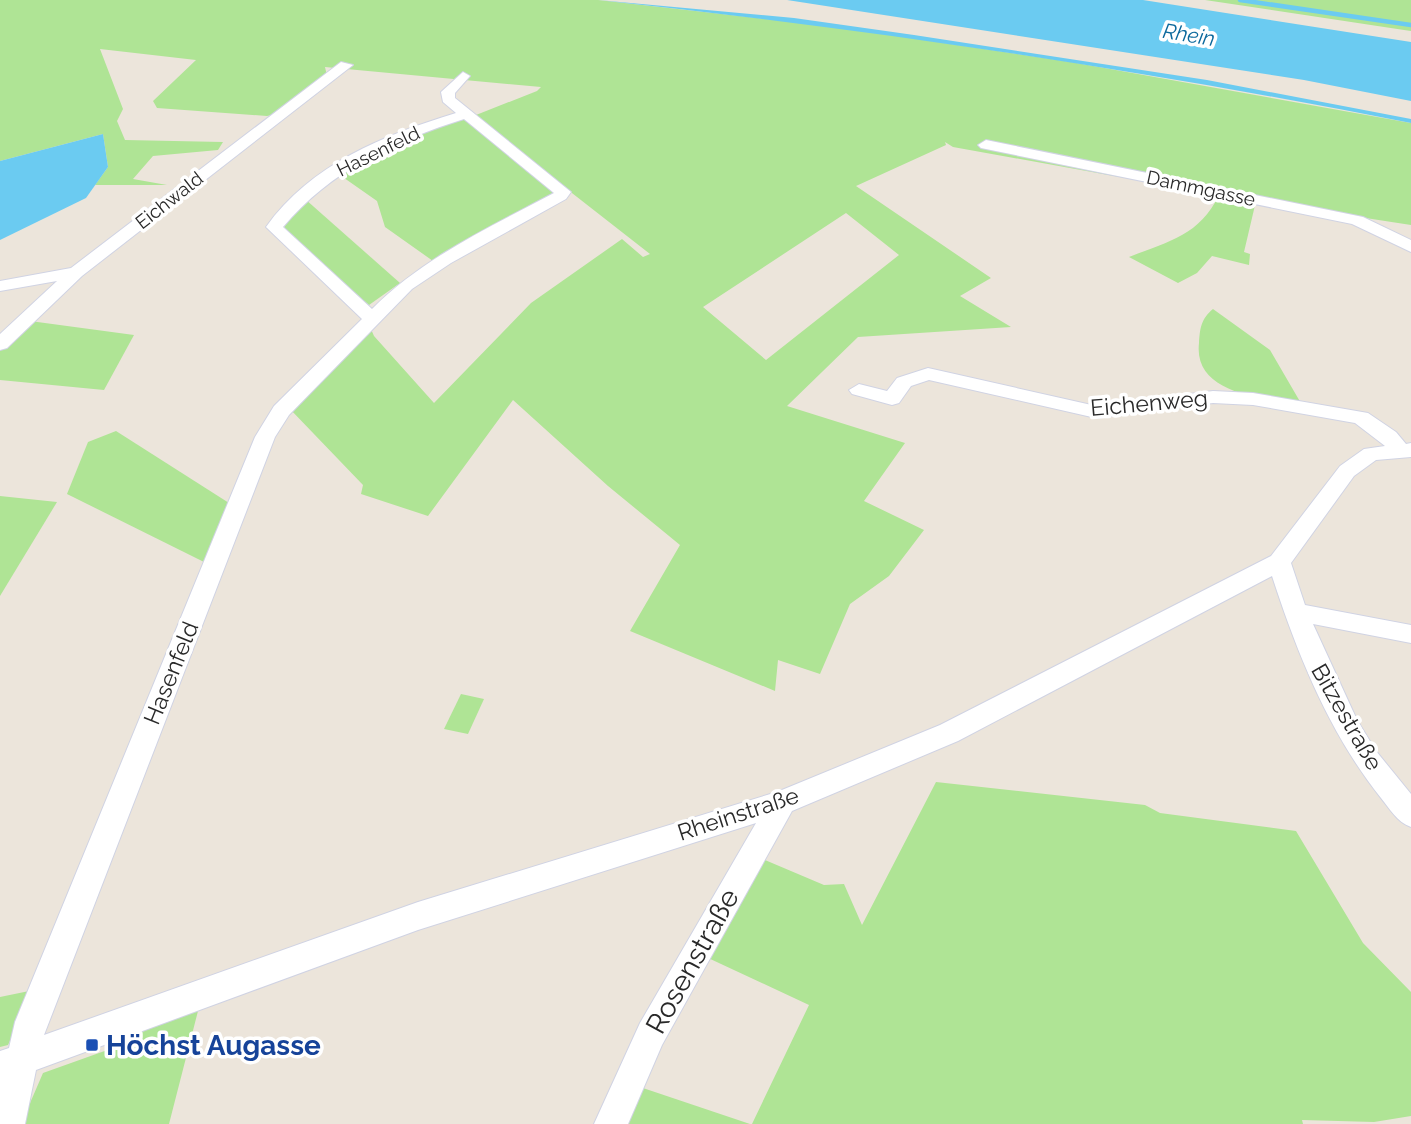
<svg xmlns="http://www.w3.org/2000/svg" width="1411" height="1124" font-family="Raleway,sans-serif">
<rect width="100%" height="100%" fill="#ece5db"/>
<g fill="#afe495" fill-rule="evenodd">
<path d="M 0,0 L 598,0 L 838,27 L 1071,62 L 1411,123 L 1411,225 L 1256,201 L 1244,252 L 1250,254 L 1249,265 L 1212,256 L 1197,273 L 1178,283 L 1129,257 C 1169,241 1199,236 1219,195 L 953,147 L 945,142 L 946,145 L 856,186 L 991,278 L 960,296 L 1011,327 L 858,337 L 787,406 L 905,443 L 864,501 L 924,530 L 889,576 L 850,604 L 820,674 L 778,660 L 775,691 L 630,631 L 680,545 L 608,486 L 513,400 L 428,516 L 361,494 L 363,485 L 289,408 L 370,327 L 374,336 L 434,403 L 531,303 L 622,239 L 643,257 L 650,254 L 522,154 L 476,115 L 537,91 L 541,87 L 325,67 L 327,76 L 276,114 L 267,116 L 157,108 L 153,101 L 196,60 L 100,49 L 123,109 L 117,121 L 125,140 L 223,142 L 218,150 L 153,156 L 133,179 L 167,185 L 95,185 L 108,167 L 103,134 L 0,161 ZM 846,213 L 899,255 L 766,360 L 703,307 Z"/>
<path d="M 1205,0 L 1411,0 L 1411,31 L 1404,30 Z"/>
<path d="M 462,117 L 555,193 L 433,261 L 385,227 L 377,201 L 337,173 L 412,135 Z"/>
<path d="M 305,199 L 400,283 L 369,305 L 284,231 L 285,220 Z"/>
<path d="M 1213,309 L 1270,350 L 1302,405 C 1266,398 1193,395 1199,343 C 1200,328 1201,319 1213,309 Z"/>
<path d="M 30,321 L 134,335 L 104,390 L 0,380 L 0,351 Z"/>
<path d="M 116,431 L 229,503 L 204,562 L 67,494 L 88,442 Z"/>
<path d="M 0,496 L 57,502 L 0,596 Z"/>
<path d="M 461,694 L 484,699 L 468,734 L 444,729 Z"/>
<path d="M 936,782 L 1145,805 L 1160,813 L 1296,831 L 1363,943 L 1411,992 L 1411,1116 L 1374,1122 L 1302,1120 L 1303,1124 L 752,1124 L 809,1005 L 706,957 L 760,858 L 824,885 L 844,884 L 862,925 Z"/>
<path d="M 34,990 L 8,1045 L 0,1047 L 0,997 Z"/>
<path d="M 198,1011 L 169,1124 L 21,1124 L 43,1073 L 127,1043 L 126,1035 Z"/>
<path d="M 637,1086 L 750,1124 L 620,1124 Z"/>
</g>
<g fill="#6bcbf1">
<path d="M 598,0 L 794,18 L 914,35 L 1207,80 L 1411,119 L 1411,123 C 1142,70 871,29 598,0 Z"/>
<path d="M 787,0 L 1143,0 L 1411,42 L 1411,101 L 1304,80 Z"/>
<path d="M 103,134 L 108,167 L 86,198 L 0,240 L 0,161 Z"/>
</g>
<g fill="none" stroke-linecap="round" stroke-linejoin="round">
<path stroke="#6bcbf1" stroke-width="4.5" d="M 1240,0 L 1411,25"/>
<defs>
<g id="minor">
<path d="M 341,62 L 353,65 L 82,276 L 7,348 L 0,350 L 0,334 L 57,281 L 0,291 L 0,281 L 71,268 Z"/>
<path d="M 463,72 L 470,76 L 455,93 L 455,98 L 571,192 L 566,199 L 451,263 L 412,289 L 289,415 L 275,437 L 44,1035 L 418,902 L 777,792 L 940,725 L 1271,556 L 1340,466 L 1364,449 L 1385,446 L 1355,423 L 1253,405 L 1213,403 L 1096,418 L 929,380 L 911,386 L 899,403 L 892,405 L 852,394 L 849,390 L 859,384 L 887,391 L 897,378 L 928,368 L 1096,406 L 1213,391 L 1253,393 L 1368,413 L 1396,432 L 1406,444 L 1411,443 L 1411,457 L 1376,460 L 1354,476 L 1291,563 L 1305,605 L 1411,625 L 1411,643 L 1313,624 L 1357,720 L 1376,751 L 1411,794 L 1411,827 C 1397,822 1390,809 1381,798 C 1329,733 1297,653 1272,576 L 958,741 L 792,811 L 662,1045 L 628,1124 L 594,1124 L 640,1023 L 756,823 L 418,930 L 36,1070 L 25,1124 L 0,1124 L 0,1051 L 9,1048 L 15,1022 L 255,437 L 274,406 L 362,319 L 266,227 C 311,164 384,135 456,113 L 443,102 L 441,92 ZM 464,119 L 554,193 C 490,227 424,257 372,309 L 283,227 C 331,170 395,141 464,119 Z"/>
<path d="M 986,140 L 1363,217 L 1411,240 L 1411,252 L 1352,224 L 981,148 L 978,145 Z"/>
</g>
</defs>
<use href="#minor" stroke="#d0d3e3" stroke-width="2"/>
<use href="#minor" fill="#fff" fill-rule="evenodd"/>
</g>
<rect fill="#1a4fb4" stroke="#fff" stroke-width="2.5" x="85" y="1038" width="14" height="14" rx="3.5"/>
<g text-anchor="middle" stroke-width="7" stroke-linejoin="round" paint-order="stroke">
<g font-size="19" fill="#292929" stroke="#fff">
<text transform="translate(378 151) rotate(-26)" y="7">Hasenfeld</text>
<text transform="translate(1201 188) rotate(12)" y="7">Dammgasse</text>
<text transform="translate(169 200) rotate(-38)" y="7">Eichwald</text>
</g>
<g font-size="21" font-style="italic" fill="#0a689c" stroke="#fff">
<text transform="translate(1189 35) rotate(9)" y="7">Rhein</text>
</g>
<g font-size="23" fill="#292929" stroke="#fff">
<text transform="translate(1149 403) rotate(-5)" y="8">Eichenweg</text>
<text transform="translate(171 673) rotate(-68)" y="8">Hasenfeld</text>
<text transform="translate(1347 717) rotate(60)" y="8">Bitzestraße</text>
<text transform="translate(738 814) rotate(-18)" y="8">Rheinstraße</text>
</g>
<g font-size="28" fill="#292929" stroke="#fff">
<text transform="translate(692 961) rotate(-61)" y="10">Rosenstraße</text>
</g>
<g font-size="28" font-weight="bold" fill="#164399" stroke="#fff" text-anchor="start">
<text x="106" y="1055">Höchst Augasse</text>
</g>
</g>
</svg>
